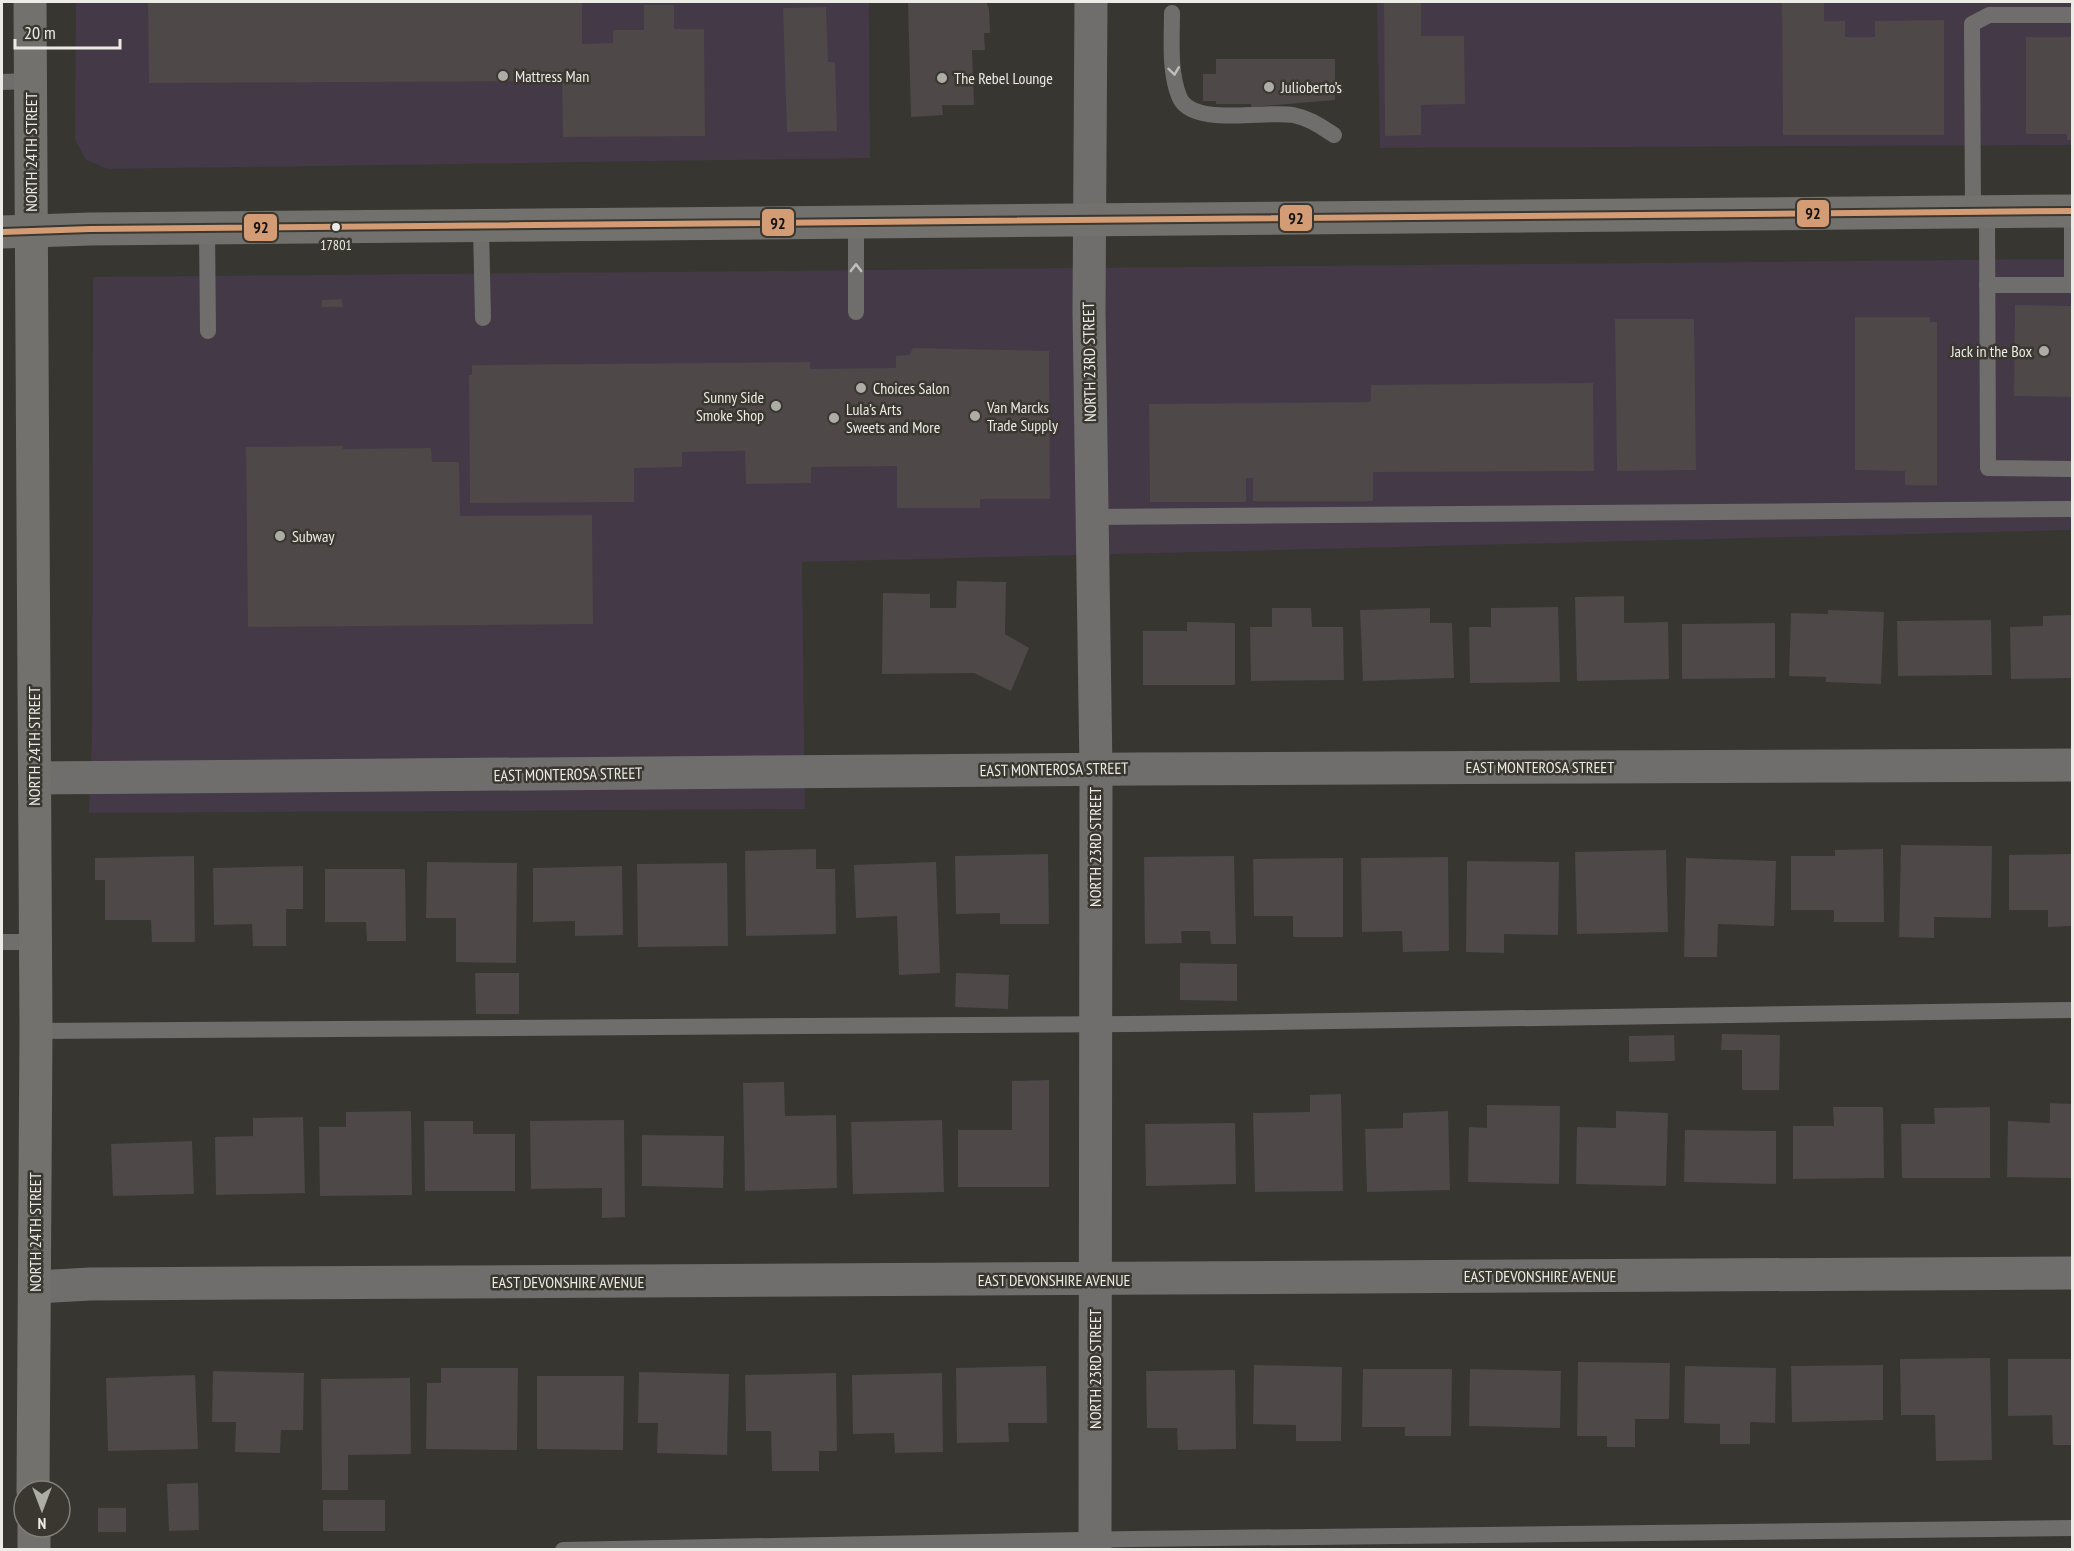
<svg xmlns="http://www.w3.org/2000/svg" width="2074" height="1551" font-family="'PT Sans Narrow',sans-serif">
<rect width="100%" height="100%" fill="#373631"/>
<g fill="#433947">
<path d="M 76,2 L 869,2 L 870,158 L 108,169 L 86,160 L 75,139 Z"/>
<path d="M 1377,2 L 2072,2 L 2072,145 L 1380,148 Z"/>
<path d="M 2072,259 L 2072,530 L 802,562 L 805,809 L 89,813 L 92,738 L 93,277 Z"/>
</g>
<g fill="#4e4848">
<path d="M 148,2 L 582,2 L 582,44 L 613,43 L 613,30 L 644,30 L 644,5 L 674,5 L 674,29 L 704,29 L 705,136 L 563,137 L 562,81 L 149,83 Z"/>
<path d="M 908,2 L 986,2 L 989,9 L 990,33 L 984,33 L 985,50 L 972,50 L 974,105 L 942,105 L 943,115 L 911,117 Z"/>
<path d="M 1384,2 L 1421,2 L 1421,36 L 1464,36 L 1465,104 L 1421,105 L 1421,135 L 1385,136 Z"/>
<path d="M 1782,2 L 1824,2 L 1824,21 L 1845,21 L 1845,37 L 1875,37 L 1875,21 L 1944,20 L 1944,135 L 1783,135 Z"/>
<path d="M 826,7 L 828,62 L 835,62 L 837,131 L 787,132 L 783,8 Z"/>
<path d="M 2026,37 L 2072,37 L 2072,140 L 2067,140 L 2067,134 L 2026,134 Z"/>
<path d="M 1216,59 L 1335,59 L 1335,100 L 1251,107 L 1251,104 L 1216,104 L 1216,101 L 1203,101 L 1203,74 L 1216,74 Z"/>
<path d="M 342,299 L 343,307 L 322,307 L 322,300 Z"/>
<path d="M 2015,305 L 2072,306 L 2072,397 L 2014,396 Z"/>
<path d="M 1855,317 L 1930,317 L 1930,322 L 1937,322 L 1937,485 L 1905,485 L 1905,471 L 1855,470 Z"/>
<path d="M 1615,319 L 1694,319 L 1696,470 L 1617,471 Z"/>
<path d="M 913,348 L 1049,351 L 1050,499 L 980,499 L 980,508 L 897,508 L 897,466 L 811,467 L 811,483 L 746,484 L 745,451 L 682,452 L 682,467 L 634,468 L 634,502 L 470,503 L 469,375 L 472,375 L 472,365 L 810,362 L 810,369 L 896,368 L 896,356 L 909,355 Z"/>
<path d="M 1593,383 L 1594,471 L 1373,472 L 1373,501 L 1253,501 L 1253,478 L 1246,478 L 1246,502 L 1150,502 L 1149,404 L 1371,402 L 1371,385 Z"/>
<path d="M 343,446 L 343,449 L 431,448 L 432,462 L 459,462 L 460,516 L 592,515 L 593,624 L 248,627 L 246,447 Z"/>
<path d="M 957,581 L 1006,582 L 1005,634 L 1029,648 L 1011,691 L 974,673 L 882,674 L 883,593 L 930,594 L 930,608 L 956,608 Z"/>
<path d="M 1624,596 L 1624,623 L 1668,622 L 1669,679 L 1577,681 L 1575,597 Z"/>
<path d="M 1558,607 L 1560,682 L 1470,683 L 1469,627 L 1491,627 L 1491,608 Z"/>
<path d="M 1272,608 L 1311,608 L 1312,627 L 1343,627 L 1344,680 L 1251,681 L 1250,627 L 1272,627 Z"/>
<path d="M 1430,608 L 1430,623 L 1452,623 L 1454,678 L 1363,681 L 1360,610 Z"/>
<path d="M 1828,610 L 1884,612 L 1881,684 L 1826,682 L 1826,677 L 1789,676 L 1791,613 L 1828,614 Z"/>
<path d="M 2072,615 L 2072,678 L 2011,679 L 2010,627 L 2043,626 L 2043,616 Z"/>
<path d="M 1991,620 L 1992,675 L 1898,676 L 1897,621 Z"/>
<path d="M 1187,622 L 1235,623 L 1235,685 L 1143,685 L 1143,631 L 1187,631 Z"/>
<path d="M 1775,623 L 1775,678 L 1682,679 L 1682,624 Z"/>
<path d="M 1901,845 L 1992,846 L 1991,918 L 1934,917 L 1934,938 L 1899,937 Z"/>
<path d="M 816,849 L 816,869 L 835,869 L 836,934 L 746,936 L 745,851 Z"/>
<path d="M 1883,849 L 1884,922 L 1834,922 L 1834,910 L 1791,910 L 1791,856 L 1835,856 L 1835,850 Z"/>
<path d="M 1666,850 L 1668,932 L 1577,934 L 1575,852 Z"/>
<path d="M 1048,854 L 1049,924 L 1000,924 L 1000,913 L 956,914 L 955,856 Z"/>
<path d="M 2072,854 L 2072,926 L 2048,927 L 2048,910 L 2009,910 L 2009,855 Z"/>
<path d="M 194,856 L 195,942 L 152,942 L 151,920 L 105,920 L 105,880 L 95,880 L 95,858 Z"/>
<path d="M 1234,856 L 1236,944 L 1211,944 L 1210,931 L 1181,931 L 1182,943 L 1145,944 L 1144,857 Z"/>
<path d="M 1448,857 L 1449,951 L 1403,952 L 1402,931 L 1362,932 L 1361,858 Z"/>
<path d="M 1343,858 L 1343,937 L 1293,937 L 1293,916 L 1254,916 L 1253,859 Z"/>
<path d="M 1686,858 L 1776,861 L 1774,926 L 1718,924 L 1717,957 L 1684,957 Z"/>
<path d="M 1467,861 L 1559,862 L 1558,935 L 1504,934 L 1504,953 L 1466,952 Z"/>
<path d="M 427,862 L 517,863 L 516,963 L 456,962 L 456,918 L 426,918 Z"/>
<path d="M 936,862 L 940,973 L 899,975 L 897,916 L 856,918 L 854,865 Z"/>
<path d="M 727,863 L 728,946 L 638,947 L 637,864 Z"/>
<path d="M 303,866 L 303,909 L 286,909 L 286,946 L 253,946 L 252,924 L 214,925 L 213,868 Z"/>
<path d="M 622,866 L 623,935 L 575,936 L 575,921 L 533,922 L 533,868 Z"/>
<path d="M 325,869 L 405,869 L 406,941 L 367,941 L 366,922 L 325,922 Z"/>
<path d="M 1180,963 L 1237,964 L 1237,1001 L 1180,1000 Z"/>
<path d="M 475,973 L 519,973 L 519,1014 L 476,1014 Z"/>
<path d="M 956,973 L 1009,975 L 1008,1009 L 955,1007 Z"/>
<path d="M 1722,1034 L 1780,1035 L 1779,1090 L 1742,1090 L 1742,1050 L 1721,1050 Z"/>
<path d="M 1674,1035 L 1675,1061 L 1629,1062 L 1629,1036 Z"/>
<path d="M 1049,1080 L 1049,1187 L 958,1187 L 958,1130 L 1012,1130 L 1012,1081 Z"/>
<path d="M 784,1082 L 785,1116 L 836,1115 L 837,1188 L 745,1191 L 743,1083 Z"/>
<path d="M 1341,1094 L 1343,1191 L 1255,1192 L 1253,1113 L 1310,1112 L 1310,1095 Z"/>
<path d="M 2050,1103 L 2072,1104 L 2072,1178 L 2007,1177 L 2008,1121 L 2050,1123 Z"/>
<path d="M 1487,1105 L 1560,1106 L 1559,1184 L 1468,1182 L 1469,1127 L 1487,1128 Z"/>
<path d="M 1833,1107 L 1883,1107 L 1884,1178 L 1793,1179 L 1793,1126 L 1834,1126 Z"/>
<path d="M 1990,1107 L 1990,1178 L 1902,1178 L 1901,1124 L 1935,1124 L 1934,1108 Z"/>
<path d="M 411,1111 L 412,1195 L 320,1196 L 319,1127 L 346,1127 L 346,1112 Z"/>
<path d="M 1448,1111 L 1450,1190 L 1367,1192 L 1365,1129 L 1403,1128 L 1403,1113 Z"/>
<path d="M 1616,1111 L 1668,1113 L 1666,1186 L 1576,1184 L 1577,1127 L 1616,1128 Z"/>
<path d="M 303,1117 L 305,1193 L 216,1195 L 215,1137 L 253,1136 L 253,1118 Z"/>
<path d="M 624,1120 L 625,1217 L 602,1218 L 602,1188 L 531,1189 L 530,1121 Z"/>
<path d="M 942,1120 L 944,1192 L 853,1194 L 851,1122 Z"/>
<path d="M 424,1121 L 473,1121 L 473,1134 L 515,1134 L 515,1191 L 425,1191 Z"/>
<path d="M 1235,1123 L 1236,1184 L 1146,1186 L 1145,1124 Z"/>
<path d="M 1685,1130 L 1776,1131 L 1776,1184 L 1684,1182 Z"/>
<path d="M 642,1135 L 724,1136 L 723,1188 L 642,1186 Z"/>
<path d="M 192,1141 L 194,1194 L 113,1196 L 111,1144 Z"/>
<path d="M 1990,1358 L 1992,1460 L 1936,1461 L 1935,1415 L 1901,1415 L 1900,1359 Z"/>
<path d="M 2008,1359 L 2072,1359 L 2072,1445 L 2053,1445 L 2052,1415 L 2008,1416 Z"/>
<path d="M 1578,1362 L 1670,1363 L 1669,1419 L 1635,1419 L 1635,1447 L 1607,1447 L 1607,1436 L 1577,1436 Z"/>
<path d="M 1254,1365 L 1342,1367 L 1341,1441 L 1296,1441 L 1296,1425 L 1253,1424 Z"/>
<path d="M 1883,1365 L 1883,1420 L 1792,1422 L 1791,1366 Z"/>
<path d="M 1046,1366 L 1047,1423 L 1008,1423 L 1009,1442 L 957,1443 L 956,1368 Z"/>
<path d="M 1685,1366 L 1776,1368 L 1775,1423 L 1750,1422 L 1750,1444 L 1720,1444 L 1720,1424 L 1684,1423 Z"/>
<path d="M 441,1368 L 518,1368 L 517,1450 L 426,1449 L 427,1383 L 441,1383 Z"/>
<path d="M 1363,1369 L 1452,1369 L 1451,1436 L 1405,1436 L 1405,1427 L 1362,1427 Z"/>
<path d="M 1470,1369 L 1561,1371 L 1560,1428 L 1469,1426 Z"/>
<path d="M 1235,1370 L 1236,1449 L 1178,1450 L 1177,1428 L 1147,1428 L 1146,1371 Z"/>
<path d="M 213,1371 L 304,1373 L 303,1430 L 281,1430 L 280,1453 L 235,1452 L 236,1422 L 212,1422 Z"/>
<path d="M 639,1372 L 729,1374 L 727,1455 L 657,1453 L 658,1423 L 638,1423 Z"/>
<path d="M 836,1373 L 837,1451 L 819,1451 L 819,1471 L 772,1471 L 771,1431 L 746,1431 L 745,1375 Z"/>
<path d="M 942,1373 L 943,1452 L 895,1453 L 894,1433 L 853,1434 L 852,1375 Z"/>
<path d="M 195,1375 L 198,1449 L 108,1451 L 106,1378 Z"/>
<path d="M 537,1376 L 624,1376 L 623,1450 L 537,1449 Z"/>
<path d="M 410,1378 L 411,1454 L 348,1455 L 348,1490 L 322,1490 L 321,1379 Z"/>
<path d="M 198,1483 L 199,1530 L 169,1531 L 167,1484 Z"/>
<rect x="323" y="1500" width="62" height="31"/>
<rect x="98" y="1508" width="28" height="24"/>
</g>
<g fill="none" stroke-linecap="round" stroke-linejoin="round">
<g stroke="#706e6c" stroke-width="16">
<path d="M 1172,13 C 1172,39 1169,71 1179,96 C 1190,128 1266,110 1293,115 C 1309,118 1320,126 1334,135"/>
<path d="M 2,82 L 31,81"/>
<path d="M 1973,212 L 1972,24 L 1989,15 L 2072,15"/>
<path d="M 1987,212 L 1988,468 L 2072,469"/>
<path d="M 856,223 L 856,312"/>
<path d="M 481,227 L 483,318"/>
<path d="M 207,229 L 208,331"/>
<path d="M 1987,285 L 2072,285 L 2072,211"/>
<path d="M 1091,517 L 2072,509"/>
<path d="M 2,942 L 35,942"/>
<path d="M 36,1031 L 1130,1024 L 2072,1010"/>
<path d="M 563,1550 L 1133,1539 L 2072,1528"/>
</g>
<g stroke="#706e6c" stroke-width="33">
<path d="M 1091,2 L 1089,312 L 1096,770 L 1095,1550"/>
<path d="M 35,778 L 1135,769 L 2072,765"/>
<path d="M 36,1287 L 90,1284 L 2072,1273"/>
</g>
<g stroke="#72716e" stroke-width="33">
<path d="M 30,2 L 36,1031 L 33,1491"/>
<path d="M 2,232 L 90,229 L 2072,211"/>
<path d="M 34,1527 L 34,1550"/>
</g>
<defs>
<path id="bus-1" d="M 2,232 L 90,229 L 2072,211"/>
</defs>
<use href="#bus-1" stroke="#39372f" stroke-width="10"/>
<use href="#bus-1" stroke="#d39c74" stroke-width="6"/>
</g>
<defs><path id="oneway-chevron" d="M-2-3.5L2.5 0L-2 3.5" fill="none" stroke-width="1.6" stroke-linecap="round" stroke-linejoin="round" transform="scale(1.5)"/></defs>
<g stroke="#c1bfbb">
<use href="#oneway-chevron" transform="translate(1174 71) rotate(82)"/>
<use href="#oneway-chevron" transform="translate(856 268) rotate(-90)"/>
</g>
<g fill="#adaca7" stroke="#39372f" stroke-width="2">
<circle cx="503" cy="76" r="6"/>
<circle cx="942" cy="78" r="6"/>
<circle cx="1269" cy="87" r="6"/>
<circle cx="2044" cy="351" r="6"/>
<circle cx="861" cy="388" r="6"/>
<circle cx="776" cy="406" r="6"/>
<circle cx="975" cy="416" r="6"/>
<circle cx="834" cy="418" r="6"/>
<circle cx="280" cy="536" r="6"/>
</g>
<circle fill="#edebe6" stroke="#39372f" stroke-width="2" cx="336" cy="227" r="5"/>
<g text-anchor="middle" stroke-width="5" stroke-linejoin="round" paint-order="stroke">
<g font-size="14" fill="#edebe6" stroke="#39372f">
<text x="336" y="250">17801</text>
</g>
<g font-size="16" fill="#edebe6" stroke="#39372f" text-anchor="start">
<text x="515" y="82">Mattress Man</text>
<text x="954" y="84">The Rebel Lounge</text>
<text x="1281" y="93">Julioberto’s</text>
<text x="2032" y="357" text-anchor="end">Jack in the Box</text>
<text x="873" y="394">Choices Salon</text>
<text x="764" y="403" text-anchor="end">Sunny Side<tspan x="764" dy="18">Smoke Shop</tspan></text>
<text x="987" y="413">Van Marcks<tspan x="987" dy="18">Trade Supply</tspan></text>
<text x="846" y="415">Lula’s Arts<tspan x="846" dy="18">Sweets and More</tspan></text>
<text x="292" y="542">Subway</text>
</g>
<g font-size="16" fill="#edebe6" stroke="#39372f">
<text transform="translate(31 152) rotate(-90)" y="6">NORTH 24TH STREET</text>
<text transform="translate(1089 362) rotate(-91)" y="6">NORTH 23RD STREET</text>
<text transform="translate(34 746) rotate(-90)" y="6">NORTH 24TH STREET</text>
<text x="1540" y="773">EAST MONTEROSA STREET</text>
<text transform="translate(1054 769) rotate(-1)" y="6">EAST MONTEROSA STREET</text>
<text transform="translate(568 774) rotate(-1)" y="6">EAST MONTEROSA STREET</text>
<text transform="translate(1095 847) rotate(-90)" y="6">NORTH 23RD STREET</text>
<text transform="translate(35 1232) rotate(-90)" y="6">NORTH 24TH STREET</text>
<text x="1540" y="1282">EAST DEVONSHIRE AVENUE</text>
<text x="1054" y="1286">EAST DEVONSHIRE AVENUE</text>
<text x="568" y="1288">EAST DEVONSHIRE AVENUE</text>
<text transform="translate(1095 1369) rotate(-90)" y="6">NORTH 23RD STREET</text>
</g>
</g>
<g stroke="#39372f" stroke-width="2">
<rect x="1796" y="199" width="34" height="29" rx="6" fill="#d39c74"/>
<rect x="1279" y="204" width="34" height="28" rx="6" fill="#d39c74"/>
<rect x="761" y="208" width="34" height="29" rx="6" fill="#d39c74"/>
<rect x="243" y="213" width="35" height="29" rx="6" fill="#d39c74"/>
</g>
<g font-size="16" text-anchor="middle" font-weight="bold" fill="#111">
<text x="1813" y="219">92</text>
<text x="1296" y="224">92</text>
<text x="778" y="229">92</text>
<text x="261" y="233">92</text>
</g>
<rect width="2074" height="1551" fill="none" stroke="#edebe6" stroke-width="6"/>
<g transform="translate(42 1509) rotate(180)"><circle r="28" fill="#39372f" stroke="#817f78" stroke-width="1.5"/>
<path d="M0-4.5L10 22L0 15L-10 22Z" fill="#adaca7"/>
<text y="-9" font-size="16" font-weight="bold" text-anchor="middle" fill="#edebe6">N</text>
</g>
<path d="M15 39v9h105v-9" fill="none" stroke="#edebe6" stroke-width="3"/>
<text x="24" y="39" font-size="18" fill="#edebe6" stroke="#39372f" stroke-width="4.5" paint-order="stroke">20 m</text>
</svg>
